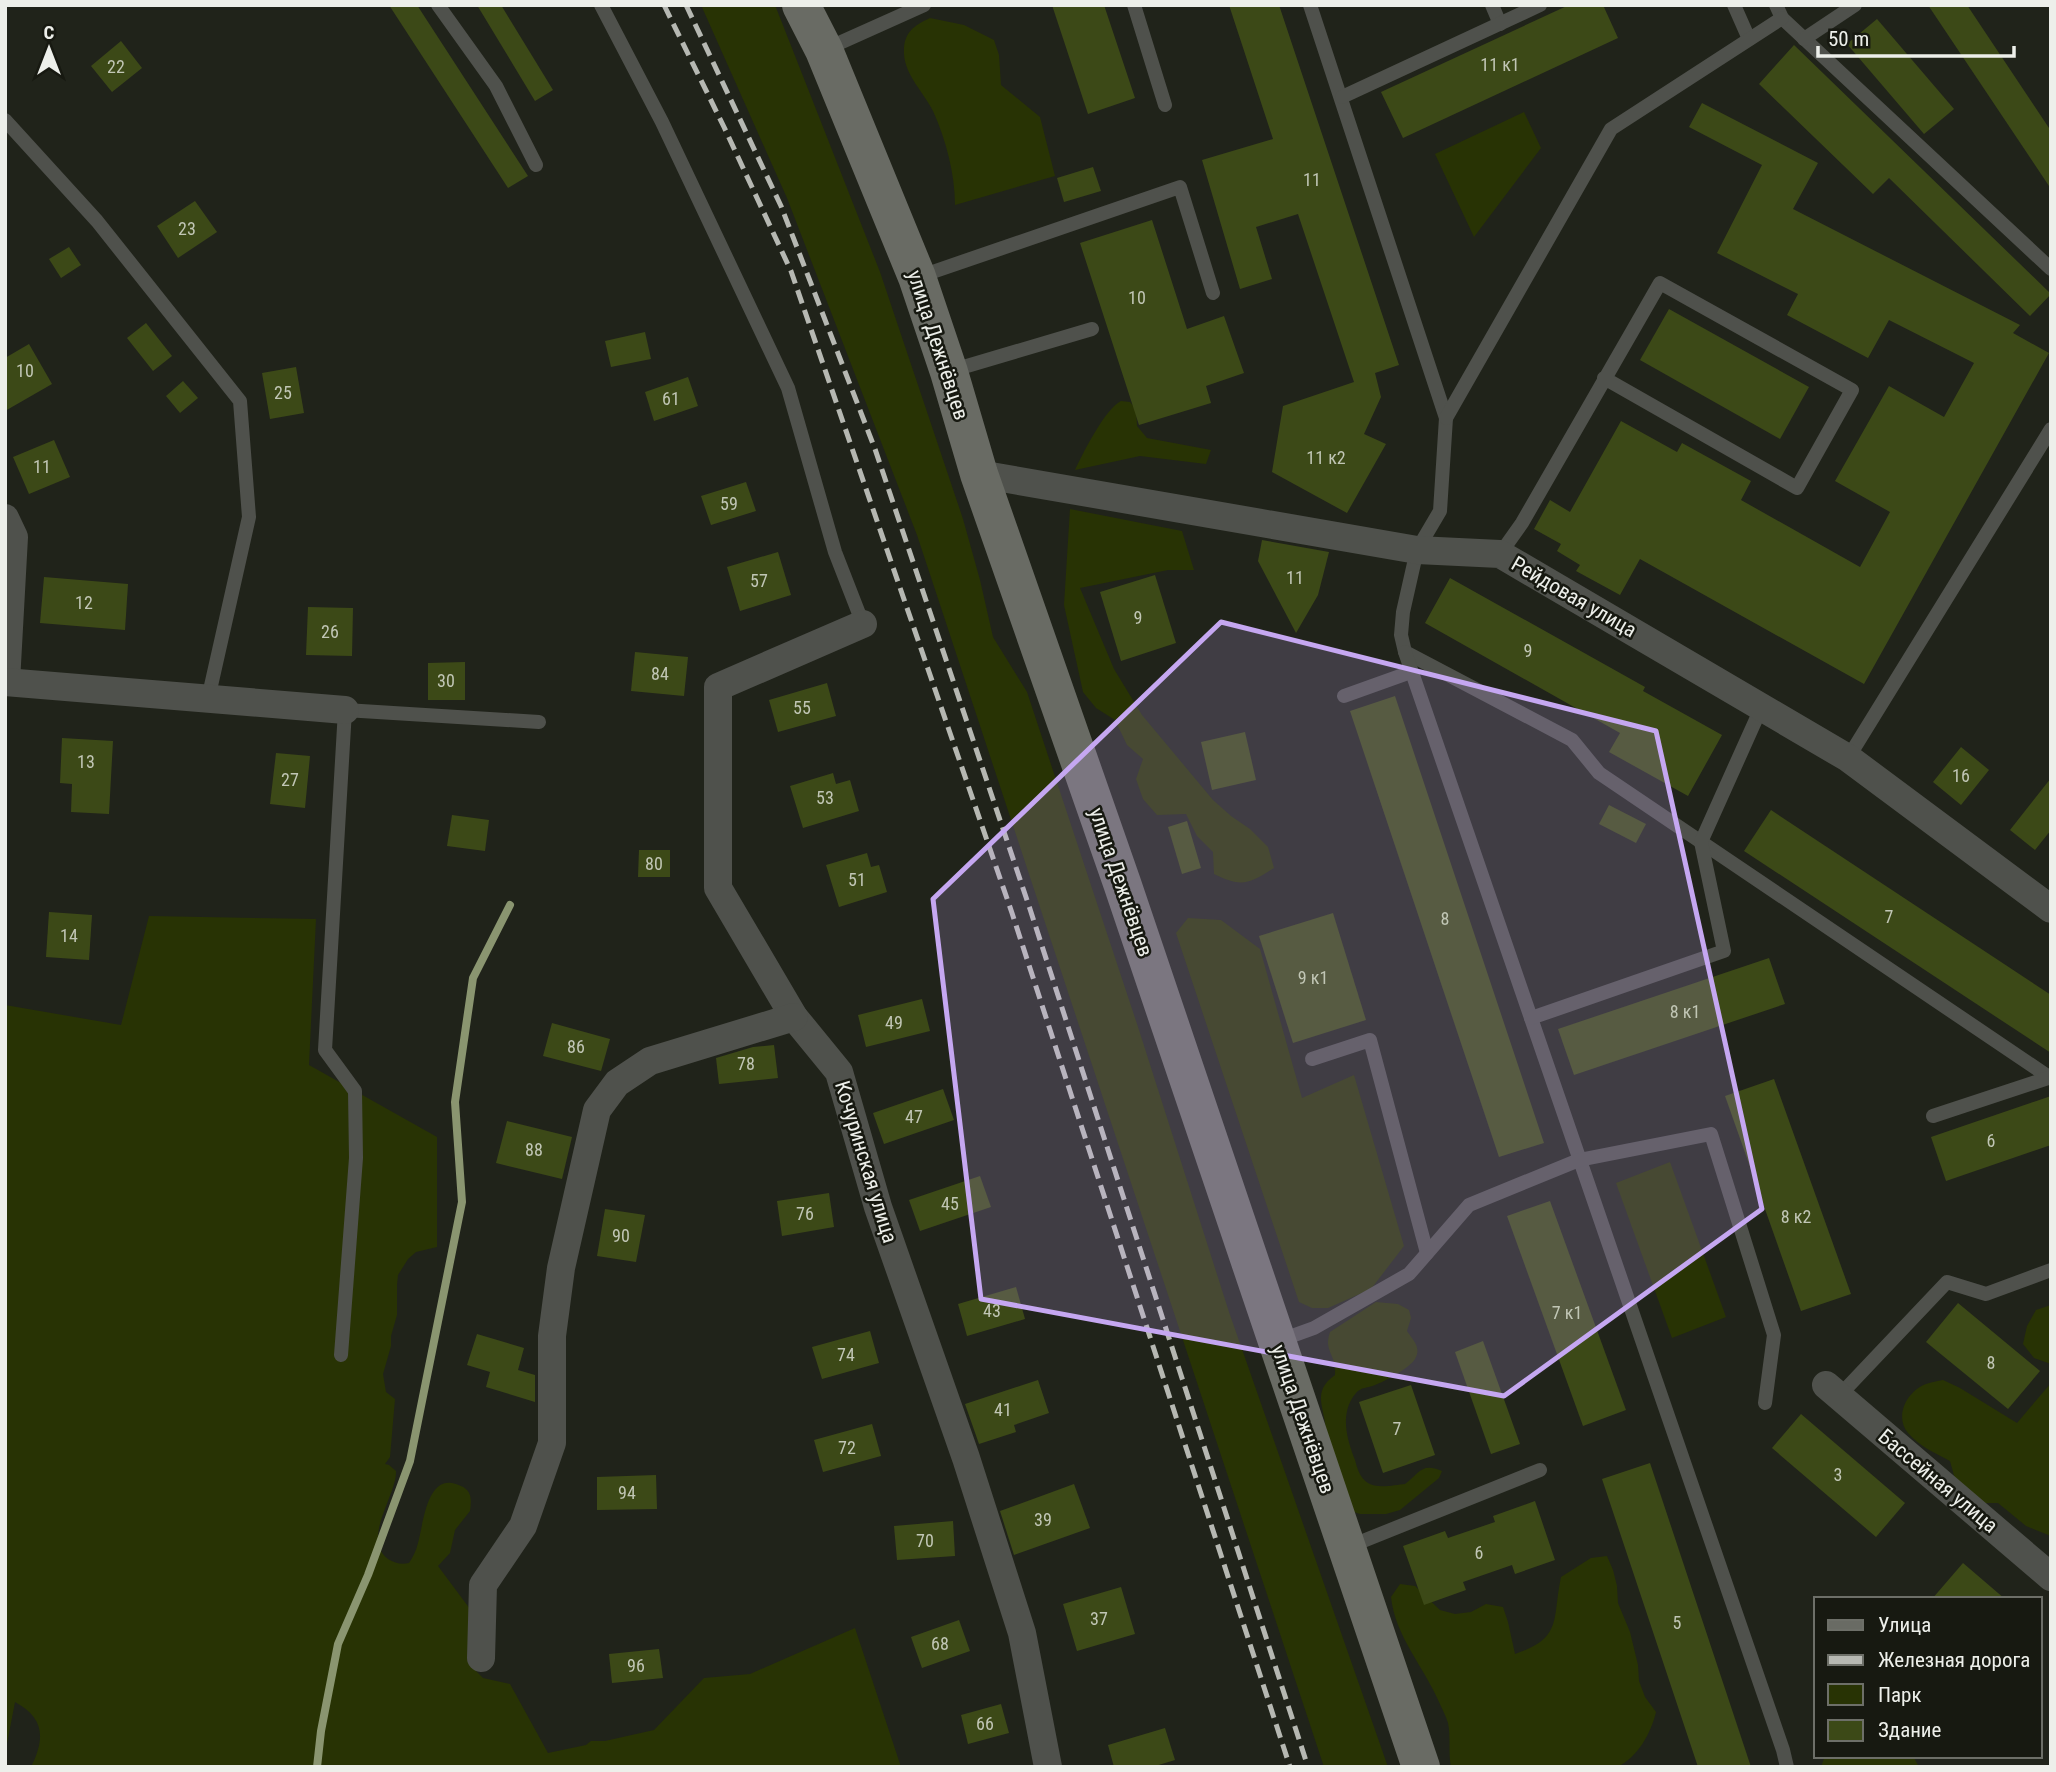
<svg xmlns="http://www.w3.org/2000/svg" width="2056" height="1772" font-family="'Roboto Condensed',sans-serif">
<rect width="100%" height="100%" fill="#20231a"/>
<g fill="#283304">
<path d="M 701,5 L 775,5 L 880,272 L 963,519 L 980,580 L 993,637 L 1027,692 L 1139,1030 L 1229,1312 L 1388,1767 L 1324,1767 L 917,535 L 787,198 Z"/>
<path d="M 930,18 L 964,25 L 994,40 L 999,55 L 1001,85 L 1040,117 L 1055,176 L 955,205 C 955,174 946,140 933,111 C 924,93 905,75 904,54 C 903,33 913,26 930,18 Z"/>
<path d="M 1524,112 L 1541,148 L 1474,237 L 1435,154 Z"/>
<path d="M 1121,401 L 1130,402 L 1136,409 L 1137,426 L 1147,438 L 1211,450 L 1206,464 L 1140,456 L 1075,470 C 1083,453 1105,409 1121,401 Z"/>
<path d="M 1070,509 L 1182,531 L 1194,570 L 1168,570 L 1080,588 L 1114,669 L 1142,715 L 1213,800 L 1231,816 L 1250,829 L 1268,847 L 1274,868 C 1248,885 1241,887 1214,874 L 1213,852 L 1197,836 L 1186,814 L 1157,815 L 1143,799 L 1136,779 L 1143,759 L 1127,745 L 1115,720 L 1096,708 L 1083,692 L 1064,605 Z"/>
<path d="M 149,916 L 316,919 L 309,1065 L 437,1137 L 437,1247 L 416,1252 L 408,1259 L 398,1275 L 397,1285 L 397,1315 L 391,1336 L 391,1346 L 383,1374 L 386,1392 L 395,1399 L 390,1457 L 385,1464 L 389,1465 L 396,1471 C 397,1495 361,1539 388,1559 C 395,1563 401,1565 409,1563 C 413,1557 416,1551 418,1543 C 423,1526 426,1479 452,1483 C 457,1484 463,1486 467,1490 C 472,1495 471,1504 470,1511 L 455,1530 L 450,1553 L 438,1566 L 470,1609 L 470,1665 L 483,1678 L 510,1684 L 548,1753 L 586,1745 L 591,1741 L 605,1741 L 654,1730 L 704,1678 L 750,1674 L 855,1628 L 901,1767 L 31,1767 C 45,1739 45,1718 15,1702 L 5,1754 L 5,1005 L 121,1025 Z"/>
<path d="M 1188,918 L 1221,920 L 1260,949 L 1302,1098 L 1354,1075 L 1404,1246 L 1371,1289 L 1328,1308 L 1312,1308 L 1299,1302 L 1176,933 Z"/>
<path d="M 1670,1162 L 1726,1317 L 1672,1338 L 1616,1183 Z"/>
<path d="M 1376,1302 L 1398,1304 L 1409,1310 L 1411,1318 L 1407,1331 C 1413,1340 1422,1348 1415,1359 C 1411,1367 1384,1382 1375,1385 C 1368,1388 1361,1387 1356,1393 C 1339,1413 1347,1439 1355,1460 C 1357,1468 1360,1478 1368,1483 C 1377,1489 1395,1485 1405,1484 C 1420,1473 1421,1462 1442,1471 L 1439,1478 L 1400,1510 L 1386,1514 L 1360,1514 L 1354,1512 L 1326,1431 C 1325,1407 1311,1392 1335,1375 C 1337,1354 1323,1352 1330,1332 Z"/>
<path d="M 2051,1305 L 2051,1364 L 2034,1358 L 2023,1344 L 2027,1326 L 2036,1310 Z"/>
<path d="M 1943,1380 L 1960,1388 L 2017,1423 L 2051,1383 L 2051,1536 L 2026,1526 L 1998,1503 L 1980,1503 L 1955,1479 L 1950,1461 C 1935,1453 1919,1446 1908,1433 C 1894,1416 1907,1391 1926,1384 C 1931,1382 1938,1381 1943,1380 Z"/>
<path d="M 1607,1556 L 1613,1570 L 1617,1586 L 1618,1603 L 1630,1632 L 1638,1665 L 1639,1681 L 1645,1697 L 1656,1712 C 1651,1733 1638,1757 1617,1767 L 1451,1767 C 1448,1752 1451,1737 1448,1723 C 1446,1716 1442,1709 1439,1702 C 1424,1667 1395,1636 1391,1597 L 1400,1584 L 1415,1586 L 1440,1610 L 1455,1614 L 1471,1612 L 1486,1604 L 1503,1607 L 1508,1622 L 1515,1654 C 1563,1638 1552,1620 1561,1577 L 1591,1558 Z"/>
<path d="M 1825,1756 L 1913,1756 L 1919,1767 L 1821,1767 Z"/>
</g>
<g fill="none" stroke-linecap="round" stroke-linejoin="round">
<path stroke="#8a9570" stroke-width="8" d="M 317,1767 L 321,1731 L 338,1644 L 368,1575 L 410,1461 L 462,1202 L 455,1102 L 473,978 L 510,905"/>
</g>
<g fill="#3c4917">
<path d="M 389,5 L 417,5 L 528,176 L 508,188 Z"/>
<path d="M 477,5 L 501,5 L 553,90 L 535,101 Z"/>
<path d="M 1052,5 L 1104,5 L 1135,98 L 1088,114 Z"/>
<path d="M 1229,5 L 1279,5 L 1399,365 L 1375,373 L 1381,397 L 1364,434 L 1386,444 L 1347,513 L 1272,472 L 1283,406 L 1354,382 L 1298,214 L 1256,227 L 1272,279 L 1240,289 L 1202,160 L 1273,139 Z"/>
<path d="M 1569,5 L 1603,5 L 1618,38 L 1403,138 L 1381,92 Z"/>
<path d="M 1928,5 L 1967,5 L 2051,131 L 2051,189 Z"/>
<path d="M 1877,19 L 1954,109 L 1924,134 L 1847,44 Z"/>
<path d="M 121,41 L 142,68 L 112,92 L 91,66 Z"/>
<path d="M 1794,45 L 2051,294 L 2030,316 L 1889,178 L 1873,194 L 1759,84 Z"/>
<path d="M 1702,103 L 1818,163 L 1793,209 L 2020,325 L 2013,333 L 2049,353 L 1864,684 L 1640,559 L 1620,595 L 1576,571 L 1580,565 L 1557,551 L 1561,544 L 1534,529 L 1550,500 L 1570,512 L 1621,421 L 1677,452 L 1682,443 L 1751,481 L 1741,500 L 1860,567 L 1890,512 L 1835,481 L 1889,386 L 1944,417 L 1974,363 L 1889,320 L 1868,358 L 1787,315 L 1798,294 L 1717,253 L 1762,165 L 1689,127 Z"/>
<path d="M 1093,167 L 1101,191 L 1064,202 L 1057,178 Z"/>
<path d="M 195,201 L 217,232 L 178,258 L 157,226 Z"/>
<path d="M 1152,220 L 1187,329 L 1224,316 L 1244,373 L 1206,386 L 1211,403 L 1139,425 L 1080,243 Z"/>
<path d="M 69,247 L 81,265 L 61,278 L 49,259 Z"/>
<path d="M 1669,309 L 1809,387 L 1780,439 L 1640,360 Z"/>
<path d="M 146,323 L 172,356 L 153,371 L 127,338 Z"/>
<path d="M 645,332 L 651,359 L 611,367 L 605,341 Z"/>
<path d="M 29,344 L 52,384 L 5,411 L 5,358 Z"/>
<path d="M 296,367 L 304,413 L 270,419 L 262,373 Z"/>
<path d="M 688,377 L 698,406 L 654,421 L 645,392 Z"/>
<path d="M 183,381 L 198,398 L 180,413 L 166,396 Z"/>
<path d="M 54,440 L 70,477 L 29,494 L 13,457 Z"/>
<path d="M 746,482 L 756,511 L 711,525 L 701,496 Z"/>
<path d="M 1262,540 L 1329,552 L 1318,595 L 1296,633 L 1258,561 Z"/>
<path d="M 778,552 L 791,595 L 740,611 L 727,567 Z"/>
<path d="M 1155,575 L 1176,643 L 1121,661 L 1100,592 Z"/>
<path d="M 44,577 L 128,584 L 125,630 L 40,623 Z"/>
<path d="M 1450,578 L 1645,687 L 1643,691 L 1722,735 L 1688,796 L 1609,752 L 1620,733 L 1425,623 Z"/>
<path d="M 308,607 L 353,608 L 352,656 L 306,655 Z"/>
<path d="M 635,652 L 688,657 L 684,696 L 631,691 Z"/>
<path d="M 465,662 L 465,700 L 428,700 L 428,663 Z"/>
<path d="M 827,683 L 836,716 L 778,732 L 769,700 Z"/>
<path d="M 1395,696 L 1544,1143 L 1499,1157 L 1350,711 Z"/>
<path d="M 1245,732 L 1256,780 L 1212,790 L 1201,742 Z"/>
<path d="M 62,738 L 113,741 L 109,814 L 71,812 L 72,784 L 60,783 Z"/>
<path d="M 1961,747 L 1989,770 L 1961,805 L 1933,782 Z"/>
<path d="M 276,753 L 310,756 L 305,808 L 270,804 Z"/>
<path d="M 833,773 L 836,784 L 850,780 L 859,811 L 803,828 L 790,786 Z"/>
<path d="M 2051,778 L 2051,830 L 2035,850 L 2010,830 Z"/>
<path d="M 1609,805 L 1646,824 L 1636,843 L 1599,824 Z"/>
<path d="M 1771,810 L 2051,995 L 2051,1053 L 1744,851 Z"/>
<path d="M 452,815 L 489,820 L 485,851 L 447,846 Z"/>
<path d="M 1187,821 L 1201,868 L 1182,874 L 1168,827 Z"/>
<path d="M 639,850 L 670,850 L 670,877 L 638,877 Z"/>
<path d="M 867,853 L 871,867 L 879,865 L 887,892 L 839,907 L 826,865 Z"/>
<path d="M 49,912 L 92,915 L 89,960 L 46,957 Z"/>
<path d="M 1333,913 L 1366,1020 L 1293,1043 L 1259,936 Z"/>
<path d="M 1769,958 L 1785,1004 L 1574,1075 L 1558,1029 Z"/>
<path d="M 922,999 L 930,1031 L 866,1047 L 858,1015 Z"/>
<path d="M 552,1023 L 610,1039 L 601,1071 L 543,1056 Z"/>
<path d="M 774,1045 L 778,1078 L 719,1084 L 716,1058 L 753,1047 Z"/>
<path d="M 1774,1079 L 1851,1294 L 1801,1311 L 1725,1096 Z"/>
<path d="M 943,1089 L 954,1120 L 884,1144 L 873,1113 Z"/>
<path d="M 2051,1096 L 2051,1145 L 1946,1181 L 1931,1137 Z"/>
<path d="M 507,1121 L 572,1137 L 562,1179 L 496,1163 Z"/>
<path d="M 980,1176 L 991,1207 L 920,1231 L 909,1200 Z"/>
<path d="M 829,1193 L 834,1227 L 782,1236 L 777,1201 Z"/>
<path d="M 1550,1201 L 1626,1410 L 1583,1426 L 1507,1216 Z"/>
<path d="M 605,1209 L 645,1215 L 636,1262 L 597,1256 Z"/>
<path d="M 1016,1287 L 1025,1319 L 967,1336 L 958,1304 Z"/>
<path d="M 1958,1303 L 2040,1371 L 2008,1409 L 1926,1342 Z"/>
<path d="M 870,1331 L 879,1363 L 822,1379 L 812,1347 Z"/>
<path d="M 477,1334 L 524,1348 L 518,1370 L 535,1375 L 535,1402 L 486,1387 L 490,1372 L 467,1365 Z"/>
<path d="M 1483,1341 L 1520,1444 L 1491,1454 L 1455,1352 Z"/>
<path d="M 1038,1380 L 1049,1413 L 1014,1425 L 1016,1432 L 979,1444 L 965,1404 Z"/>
<path d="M 1411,1385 L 1435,1455 L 1383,1473 L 1359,1402 Z"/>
<path d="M 1801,1414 L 1905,1503 L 1876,1537 L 1772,1448 Z"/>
<path d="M 872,1424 L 881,1456 L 823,1472 L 814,1440 Z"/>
<path d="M 1650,1463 L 1751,1767 L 1698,1767 L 1602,1479 Z"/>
<path d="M 656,1475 L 657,1509 L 597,1510 L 597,1477 Z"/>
<path d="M 1074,1484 L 1090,1528 L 1014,1555 L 1000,1511 Z"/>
<path d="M 1535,1501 L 1555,1560 L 1515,1574 L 1512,1565 L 1463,1582 L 1466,1590 L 1424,1605 L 1403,1546 L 1445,1531 L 1448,1538 L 1495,1522 L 1493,1516 Z"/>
<path d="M 953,1521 L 955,1556 L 897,1560 L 894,1526 Z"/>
<path d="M 1963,1563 L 2005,1599 L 1932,1599 Z"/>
<path d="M 1121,1587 L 1135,1634 L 1077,1651 L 1063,1604 Z"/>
<path d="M 959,1620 L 970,1651 L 922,1668 L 911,1637 Z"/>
<path d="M 659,1649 L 663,1678 L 612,1683 L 609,1654 Z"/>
<path d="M 1001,1704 L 1009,1733 L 968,1744 L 961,1715 Z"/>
<path d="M 1165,1728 L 1175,1760 L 1152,1767 L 1114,1767 L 1108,1745 Z"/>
</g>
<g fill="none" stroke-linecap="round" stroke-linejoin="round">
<g stroke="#4f514c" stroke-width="14">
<path d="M 438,5 L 496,86 L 536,165"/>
<path d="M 601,5 L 662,122 L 788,388 L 835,552 L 863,624"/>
<path d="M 1134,5 L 1165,105"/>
<path d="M 1310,5 L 1446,418 L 1440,511 L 1417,550 L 1403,612 L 1401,635 L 1405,652 L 1572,740 L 1599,773 L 2049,1077"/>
<path d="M 1492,5 L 1500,24"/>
<path d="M 1734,5 L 1749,39"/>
<path d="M 1776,5 L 1782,18 L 2051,269"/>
<path d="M 1804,39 L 1855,5"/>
<path d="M 826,49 L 924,5"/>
<path d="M 1342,97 L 1540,5"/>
<path d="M 5,120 L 97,221 L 240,401 L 249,517 L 208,699"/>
<path d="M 918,277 L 1180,187 L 1213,293"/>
<path d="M 950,371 L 1092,329"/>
<path d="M 1446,418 L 1611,129 L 1782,18"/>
<path d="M 1500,554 L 1522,523 L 1660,283 L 1852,390 L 1797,488 L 1604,378"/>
<path d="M 1405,652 L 1783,1750 L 1787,1767"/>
<path d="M 1344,696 L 1411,672"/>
<path d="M 1848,758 L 2051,429"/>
<path d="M 1531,1018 L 1724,951 L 1701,842 L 1762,706"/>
<path d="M 1312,1059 L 1370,1040 L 1427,1253"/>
<path d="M 1933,1116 L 2051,1077"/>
<path d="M 1278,1341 L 1314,1328 L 1409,1274 L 1469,1205 L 1579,1160 L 1711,1134 L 1774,1335 L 1765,1403"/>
<path d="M 341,1355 L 356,1158 L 355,1091 L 325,1050 L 345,710 L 539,722"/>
<path d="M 1839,1396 L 1947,1282 L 1986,1294 L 2051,1270"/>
<path d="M 1348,1547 L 1540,1470"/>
</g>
<g stroke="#4f514c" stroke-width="28">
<path d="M 979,474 L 1417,550 L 1500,554 L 1848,758 L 2051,909"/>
<path d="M 5,518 L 14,537 L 6,682"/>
<path d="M 863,624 L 718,687 L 718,888 L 794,1017 L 839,1072 L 878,1207 L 966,1458 L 1022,1633 L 1048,1767"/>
<path d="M 5,682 L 345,710"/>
<path d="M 1826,1385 L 2051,1577"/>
<path d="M 481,1658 L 483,1585 L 523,1526 L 552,1443 L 552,1336 L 561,1268 L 597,1110 L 617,1083 L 650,1061 L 794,1017"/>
</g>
<path stroke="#696b64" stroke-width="38" d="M 801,5 L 824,50 L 917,277 L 949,372 L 979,474 L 1122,883 L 1421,1767"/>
<g stroke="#b6b8b2" stroke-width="5" stroke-dasharray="14 7" stroke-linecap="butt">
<path d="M 664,5 L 724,127 L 791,271 L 1012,913 L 1290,1767"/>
<path d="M 686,5 L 781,206 L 875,449 L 1030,909 L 1308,1767"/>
</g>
</g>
<path fill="#c5a7f1" fill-opacity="0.2" stroke="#c5a7f1" stroke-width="5" stroke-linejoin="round" d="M 1221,622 L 1656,731 L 1762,1209 L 1504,1396 L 981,1299 L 933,899 Z"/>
<g text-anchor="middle" stroke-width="5" stroke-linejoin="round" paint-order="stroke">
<g font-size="18" fill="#c1c6b5">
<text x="1500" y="71">11 к1</text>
<text x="116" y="73">22</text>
<text x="1312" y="186">11</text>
<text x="187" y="235">23</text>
<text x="1137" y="304">10</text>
<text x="25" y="377">10</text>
<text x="283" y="399">25</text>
<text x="671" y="405">61</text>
<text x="1326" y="464">11 к2</text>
<text x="42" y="473">11</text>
<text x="729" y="510">59</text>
<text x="1295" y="584">11</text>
<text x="759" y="587">57</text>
<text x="84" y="609">12</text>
<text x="1138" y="624">9</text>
<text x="330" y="638">26</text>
<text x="1528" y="657">9</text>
<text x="660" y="680">84</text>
<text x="446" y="687">30</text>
<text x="802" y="714">55</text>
<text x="86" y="768">13</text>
<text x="1961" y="782">16</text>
<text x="290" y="786">27</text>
<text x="825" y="804">53</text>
<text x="654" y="870">80</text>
<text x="857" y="886">51</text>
<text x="1889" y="923">7</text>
<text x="1445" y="925">8</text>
<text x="69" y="942">14</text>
<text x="1313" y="984">9 к1</text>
<text x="1685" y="1018">8 к1</text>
<text x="894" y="1029">49</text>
<text x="576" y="1053">86</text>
<text x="746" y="1070">78</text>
<text x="914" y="1123">47</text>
<text x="1991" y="1147">6</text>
<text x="534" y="1156">88</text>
<text x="950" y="1210">45</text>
<text x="805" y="1220">76</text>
<text x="1796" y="1223">8 к2</text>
<text x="621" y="1242">90</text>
<text x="992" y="1317">43</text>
<text x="1567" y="1319">7 к1</text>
<text x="846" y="1361">74</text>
<text x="1991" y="1369">8</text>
<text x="1003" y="1416">41</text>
<text x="1397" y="1435">7</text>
<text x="847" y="1454">72</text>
<text x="1838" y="1481">3</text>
<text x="627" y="1499">94</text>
<text x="1043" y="1526">39</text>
<text x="925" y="1547">70</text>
<text x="1479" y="1559">6</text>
<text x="1099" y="1625">37</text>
<text x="1677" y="1629">5</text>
<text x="940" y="1650">68</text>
<text x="636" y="1672">96</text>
<text x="985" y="1730">66</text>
</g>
<g font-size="21" fill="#edefea" stroke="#171911">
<text transform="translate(938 345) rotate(72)" y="7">улица Дежнёвцев</text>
<text transform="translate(1574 597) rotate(30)" y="7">Рейдовая улица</text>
<text transform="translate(1121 882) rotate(71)" y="7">улица Дежнёвцев</text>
<text transform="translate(866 1162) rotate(73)" y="7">Кочуринская улица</text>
<text transform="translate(1303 1419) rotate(71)" y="7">улица Дежнёвцев</text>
<text transform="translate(1938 1481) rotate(40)" y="7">Бассейная улица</text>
</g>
</g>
<rect width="2056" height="1772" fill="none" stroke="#edefea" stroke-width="14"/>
<rect x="1814" y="1597" width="228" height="161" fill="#171911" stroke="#6d6f68" stroke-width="2"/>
<rect x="1828" y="1620" width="35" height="10" fill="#696b64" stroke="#6d6f68" stroke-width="2"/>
<text x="1878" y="1632" font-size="21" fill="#edefea">Улица</text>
<rect x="1828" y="1655" width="35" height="10" fill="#b6b8b2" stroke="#6d6f68" stroke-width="2"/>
<text x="1878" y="1667" font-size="21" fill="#edefea">Железная дорога</text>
<rect x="1828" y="1684" width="35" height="21" fill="#283304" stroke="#6d6f68" stroke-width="2"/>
<text x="1878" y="1702" font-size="21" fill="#edefea">Парк</text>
<rect x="1828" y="1720" width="35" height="21" fill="#3c4917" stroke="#6d6f68" stroke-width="2"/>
<text x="1878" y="1737" font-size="21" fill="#edefea">Здание</text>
<g transform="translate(49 49)" stroke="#171911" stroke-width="5" paint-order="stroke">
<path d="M0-5L12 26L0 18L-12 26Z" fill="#edefea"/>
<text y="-10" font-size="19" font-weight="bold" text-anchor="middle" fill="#edefea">С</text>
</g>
<path d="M1818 46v10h196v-10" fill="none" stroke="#edefea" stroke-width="3.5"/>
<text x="1828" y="46" font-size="21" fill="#edefea" stroke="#171911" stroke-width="5" paint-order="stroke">50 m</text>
</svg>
